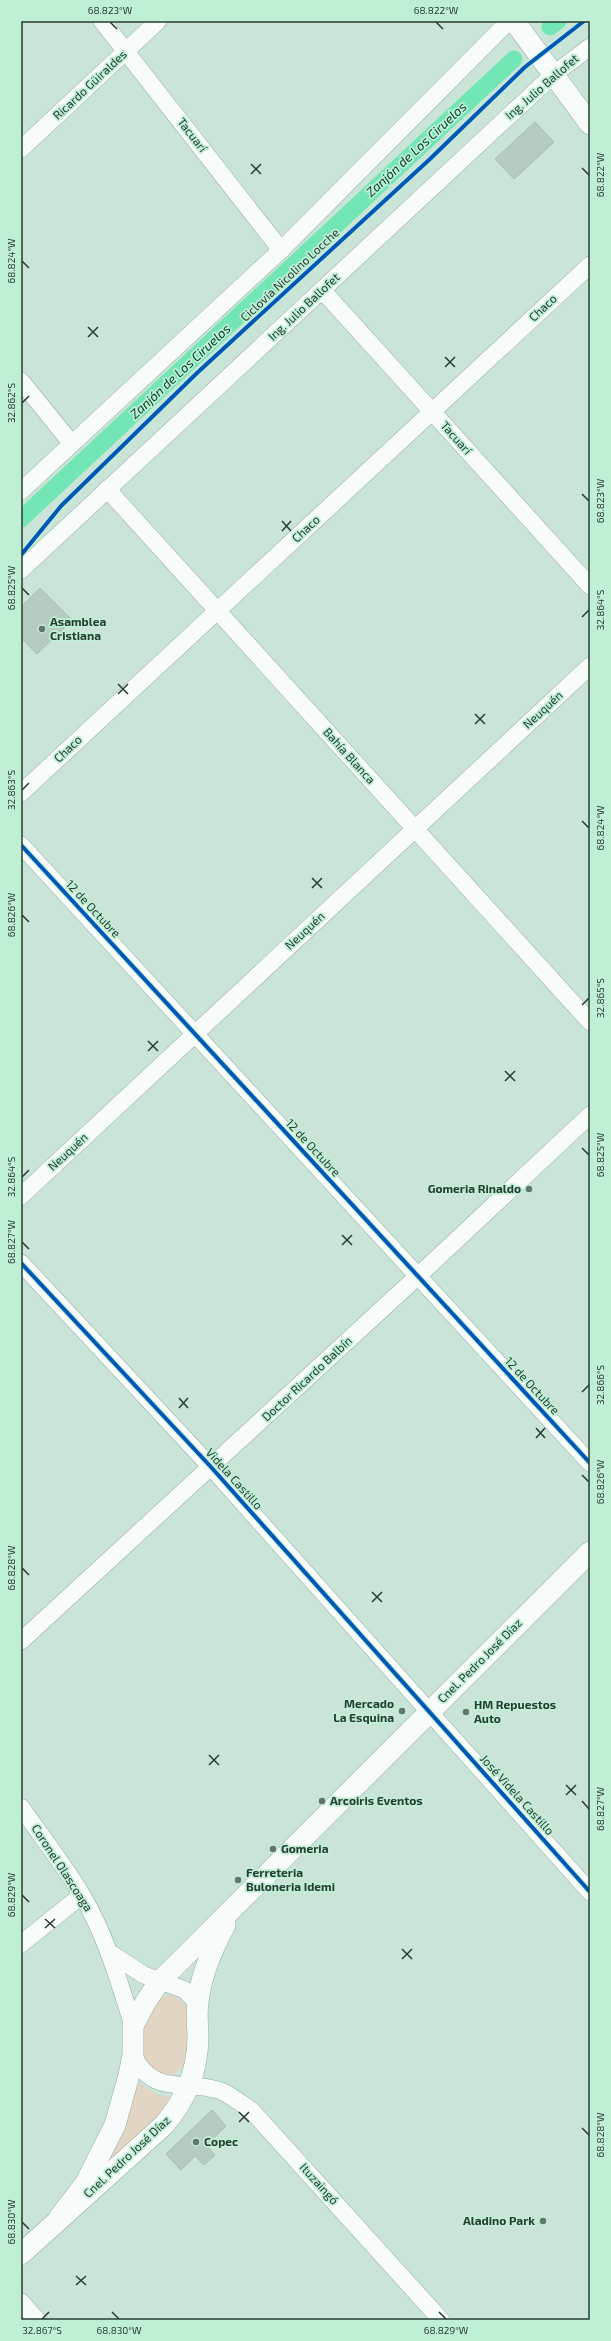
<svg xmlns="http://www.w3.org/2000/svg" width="611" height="2341" font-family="'Exo 2',sans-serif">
<rect width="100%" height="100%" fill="#cae5d7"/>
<g fill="#e3d5c4">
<path d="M 170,1995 C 199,2002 188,2044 185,2064 L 175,2074 L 167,2076 C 161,2073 152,2070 148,2066 C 130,2049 145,1997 170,1995 Z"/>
<path d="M 137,2081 L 156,2094 L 171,2098 L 162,2114 L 113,2166 L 107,2161 Z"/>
</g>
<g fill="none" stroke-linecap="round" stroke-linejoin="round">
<g stroke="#72e6b5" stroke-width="17">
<path d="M 550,27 L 558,21"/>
<path d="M 21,519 L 514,59"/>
</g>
</g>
<g fill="#b7ccc1" stroke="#a8bdb2">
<path d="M 535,122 L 554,142 L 514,179 L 495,159 Z"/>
<path d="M 40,588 L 72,620 L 37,654 L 21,638 L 21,607 Z"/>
<path d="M 212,2110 L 226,2126 L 206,2145 L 215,2155 L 204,2165 L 195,2156 L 181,2170 L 166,2154 Z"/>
</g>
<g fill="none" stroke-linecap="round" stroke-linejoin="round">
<defs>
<g id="minor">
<path d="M 102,21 L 281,250"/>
<path d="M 21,149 L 158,21"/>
<path d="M 322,290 L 590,586"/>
<path d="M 21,381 L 72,444"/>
<path d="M 107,489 L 590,1022"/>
<path d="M 21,491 L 281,250 L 509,21"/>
<path d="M 21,570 L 554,74 L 590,47"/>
<path d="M 21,793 L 590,265"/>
<path d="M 21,845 L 590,1463"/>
<path d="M 21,1196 L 590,666"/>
<path d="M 21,1263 L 211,1467 L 590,1892"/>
<path d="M 21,1641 L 418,1276 L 590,1115"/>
<path d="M 21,1807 C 41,1836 64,1865 82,1895 C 106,1936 119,1981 133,2026"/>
<path d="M 21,1944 L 82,1895"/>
<path d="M 110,1953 L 144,1975 L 185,1990 L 198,2004"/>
<path d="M 133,2055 C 154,2098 185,2078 221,2091 C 232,2096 242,2104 252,2111 L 441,2320"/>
<path d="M 21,2302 L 37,2320"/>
</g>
<g id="major">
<path d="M 514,21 L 590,124"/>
<path d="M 59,2218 L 85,2184 L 115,2125 L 129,2075 L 133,2055 L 133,2026 L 145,2003 L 159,1982 L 590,1552"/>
<path d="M 21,2254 L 164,2125 C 186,2099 197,2073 198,2039 C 198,2027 196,2014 198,2002 C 201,1974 212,1949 225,1925"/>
</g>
</defs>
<use href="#minor" stroke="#97aca2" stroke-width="18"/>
<use href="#major" stroke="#97aca2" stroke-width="22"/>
<use href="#minor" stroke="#f7fbf9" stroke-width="17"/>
<use href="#major" stroke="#f7fbf9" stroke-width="21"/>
<defs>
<g id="cycleway">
<path d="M 21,555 L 61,506 L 197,373 L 430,159 L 525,67 L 584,21"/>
<path d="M 21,845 L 590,1463"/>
<path d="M 21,1263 L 211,1467 L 590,1892"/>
</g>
</defs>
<use href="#cycleway" stroke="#bff0d6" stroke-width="6"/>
<use href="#cycleway" stroke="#0057b8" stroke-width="4"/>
</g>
<path fill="none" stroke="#283c31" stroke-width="1.5" d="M 110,22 L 117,29M 436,22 L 443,29M 251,164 L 261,174M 582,168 L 589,175M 251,174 L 261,164M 22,261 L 29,268M 88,327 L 98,337M 88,337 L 98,327M 445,357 L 455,367M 445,367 L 455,357M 22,403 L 29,396M 582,494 L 589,501M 282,521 L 291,531M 282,531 L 291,521M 22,588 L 29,595M 582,617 L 589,610M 118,684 L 128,694M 118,694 L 128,684M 475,714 L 485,724M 475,724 L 485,714M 22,790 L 29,783M 582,821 L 589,828M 312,878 L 322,888M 312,888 L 322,878M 22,915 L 29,922M 582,1005 L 589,998M 148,1041 L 158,1051M 148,1051 L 158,1041M 505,1071 L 515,1081M 505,1081 L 515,1071M 582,1148 L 589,1155M 22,1177 L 29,1170M 342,1235 L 352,1245M 22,1242 L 29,1249M 342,1245 L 352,1235M 582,1392 L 589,1385M 179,1398 L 188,1408M 179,1408 L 188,1398M 536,1428 L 545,1438M 536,1438 L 545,1428M 582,1475 L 589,1482M 22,1568 L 29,1575M 372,1592 L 382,1602M 372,1602 L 382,1592M 209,1755 L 219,1765M 209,1765 L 219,1755M 566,1785 L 576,1795M 566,1795 L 576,1785M 582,1801 L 589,1809M 22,1895 L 29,1902M 45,1919 L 55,1928M 45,1928 L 55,1919M 402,1949 L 412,1959M 402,1959 L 412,1949M 239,2112 L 249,2122M 239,2122 L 249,2112M 582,2128 L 589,2135M 22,2222 L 29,2229M 76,2276 L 86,2285M 76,2285 L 86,2276M 112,2312 L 119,2319M 439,2312 L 446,2319M 42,2319 L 49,2312"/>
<g fill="#61776b" stroke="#bff0d6" stroke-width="1.5">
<circle cx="42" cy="629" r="4"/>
<circle cx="529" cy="1189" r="4"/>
<circle cx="402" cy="1711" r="4"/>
<circle cx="466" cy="1712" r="4"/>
<circle cx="322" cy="1801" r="4"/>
<circle cx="273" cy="1849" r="4"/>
<circle cx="238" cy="1880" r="4"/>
<circle cx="196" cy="2142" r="4"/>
<circle cx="543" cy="2221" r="4"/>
</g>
<g text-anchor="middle" stroke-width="3.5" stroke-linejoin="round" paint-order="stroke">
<g font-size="12" fill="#283c31" stroke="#bff0d6">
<text transform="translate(90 85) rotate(-43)" y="4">Ricardo Güiraldes</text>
<text transform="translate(542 87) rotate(-41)" y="4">Ing. Julio Ballofet</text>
<text transform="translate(192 135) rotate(52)" y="4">Tacuarí</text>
<text transform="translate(290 275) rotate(-43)" y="4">Ciclovía Nicolino Locche</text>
<text transform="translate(304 307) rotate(-43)" y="4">Ing. Julio Ballofet</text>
<text transform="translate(543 308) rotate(-43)" y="4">Chaco</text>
<text transform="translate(456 438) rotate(48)" y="4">Tacuarí</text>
<text transform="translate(306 529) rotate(-43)" y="4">Chaco</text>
<text transform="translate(543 710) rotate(-43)" y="4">Neuquén</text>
<text transform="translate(68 749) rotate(-43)" y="4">Chaco</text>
<text transform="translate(349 756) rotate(48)" y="4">Bahía Blanca</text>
<text transform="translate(93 909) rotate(47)" y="4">12 de Octubre</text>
<text transform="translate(305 931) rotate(-43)" y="4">Neuquén</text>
<text transform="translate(313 1148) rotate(47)" y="4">12 de Octubre</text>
<text transform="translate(68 1152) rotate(-43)" y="4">Neuquén</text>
<text transform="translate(307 1379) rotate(-43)" y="4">Doctor Ricardo Balbín</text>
<text transform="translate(532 1386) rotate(47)" y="4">12 de Octubre</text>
<text transform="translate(234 1479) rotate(48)" y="4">Videla Castillo</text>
<text transform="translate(480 1661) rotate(-45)" y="4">Cnel. Pedro José Díaz</text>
<text transform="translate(517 1795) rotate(48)" y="4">José Videla Castillo</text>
<text transform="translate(62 1868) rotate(57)" y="4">Coronel Olascoaga</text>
<text transform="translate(127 2157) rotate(-43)" y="4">Cnel. Pedro José Díaz</text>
<text transform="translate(319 2184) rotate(48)" y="4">Ituzaingó</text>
</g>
<g font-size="12" font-weight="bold" fill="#283c31" stroke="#bff0d6" text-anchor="start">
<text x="50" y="626">Asamblea<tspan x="50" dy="14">Cristiana</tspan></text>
<text x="521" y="1193" text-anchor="end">Gomeria Rinaldo</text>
<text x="394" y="1708" text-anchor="end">Mercado<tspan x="394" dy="14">La Esquina</tspan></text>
<text x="474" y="1709">HM Repuestos<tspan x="474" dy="14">Auto</tspan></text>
<text x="330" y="1805">Arcoiris Eventos</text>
<text x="281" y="1853">Gomeria</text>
<text x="246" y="1877">Ferreteria<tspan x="246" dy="14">Buloneria Idemi</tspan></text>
<text x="204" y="2146">Copec</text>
<text x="535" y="2225" text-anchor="end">Aladino Park</text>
</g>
<g font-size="13" font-style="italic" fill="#00432a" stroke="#bff0d6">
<text transform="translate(416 149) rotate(-43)" y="5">Zanjón de Los Ciruelos</text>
<text transform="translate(180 371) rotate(-43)" y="5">Zanjón de Los Ciruelos</text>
</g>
</g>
<rect width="611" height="2341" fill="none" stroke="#bff0d6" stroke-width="44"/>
<rect x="22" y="22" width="567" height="2297" fill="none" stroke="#283c31" stroke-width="1.5"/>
<g font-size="10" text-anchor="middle" fill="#283c31">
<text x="110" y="14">68.823°W</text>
<text x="436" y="14">68.822°W</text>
<text transform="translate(600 175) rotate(-90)" y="4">68.822°W</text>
<text transform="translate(11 261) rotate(-90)" y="4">68.824°W</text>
<text transform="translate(11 403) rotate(-90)" y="4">32.862°S</text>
<text transform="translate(600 501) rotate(-90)" y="4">68.823°W</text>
<text transform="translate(11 588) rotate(-90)" y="4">68.825°W</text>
<text transform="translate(600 610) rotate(-90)" y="4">32.864°S</text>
<text transform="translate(11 790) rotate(-90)" y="4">32.863°S</text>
<text transform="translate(600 828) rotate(-90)" y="4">68.824°W</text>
<text transform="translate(11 915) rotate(-90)" y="4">68.826°W</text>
<text transform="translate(600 998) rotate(-90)" y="4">32.865°S</text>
<text transform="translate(600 1155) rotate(-90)" y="4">68.825°W</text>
<text transform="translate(11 1177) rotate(-90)" y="4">32.864°S</text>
<text transform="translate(11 1242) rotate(-90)" y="4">68.827°W</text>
<text transform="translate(600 1385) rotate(-90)" y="4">32.866°S</text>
<text transform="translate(600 1482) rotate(-90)" y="4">68.826°W</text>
<text transform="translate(11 1568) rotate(-90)" y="4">68.828°W</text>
<text transform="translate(600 1809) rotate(-90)" y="4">68.827°W</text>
<text transform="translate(11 1895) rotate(-90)" y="4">68.829°W</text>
<text transform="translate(600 2135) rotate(-90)" y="4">68.828°W</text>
<text transform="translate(11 2222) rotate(-90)" y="4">68.830°W</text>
<text x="42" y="2334">32.867°S</text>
<text x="119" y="2334">68.830°W</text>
<text x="446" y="2334">68.829°W</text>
</g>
</svg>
